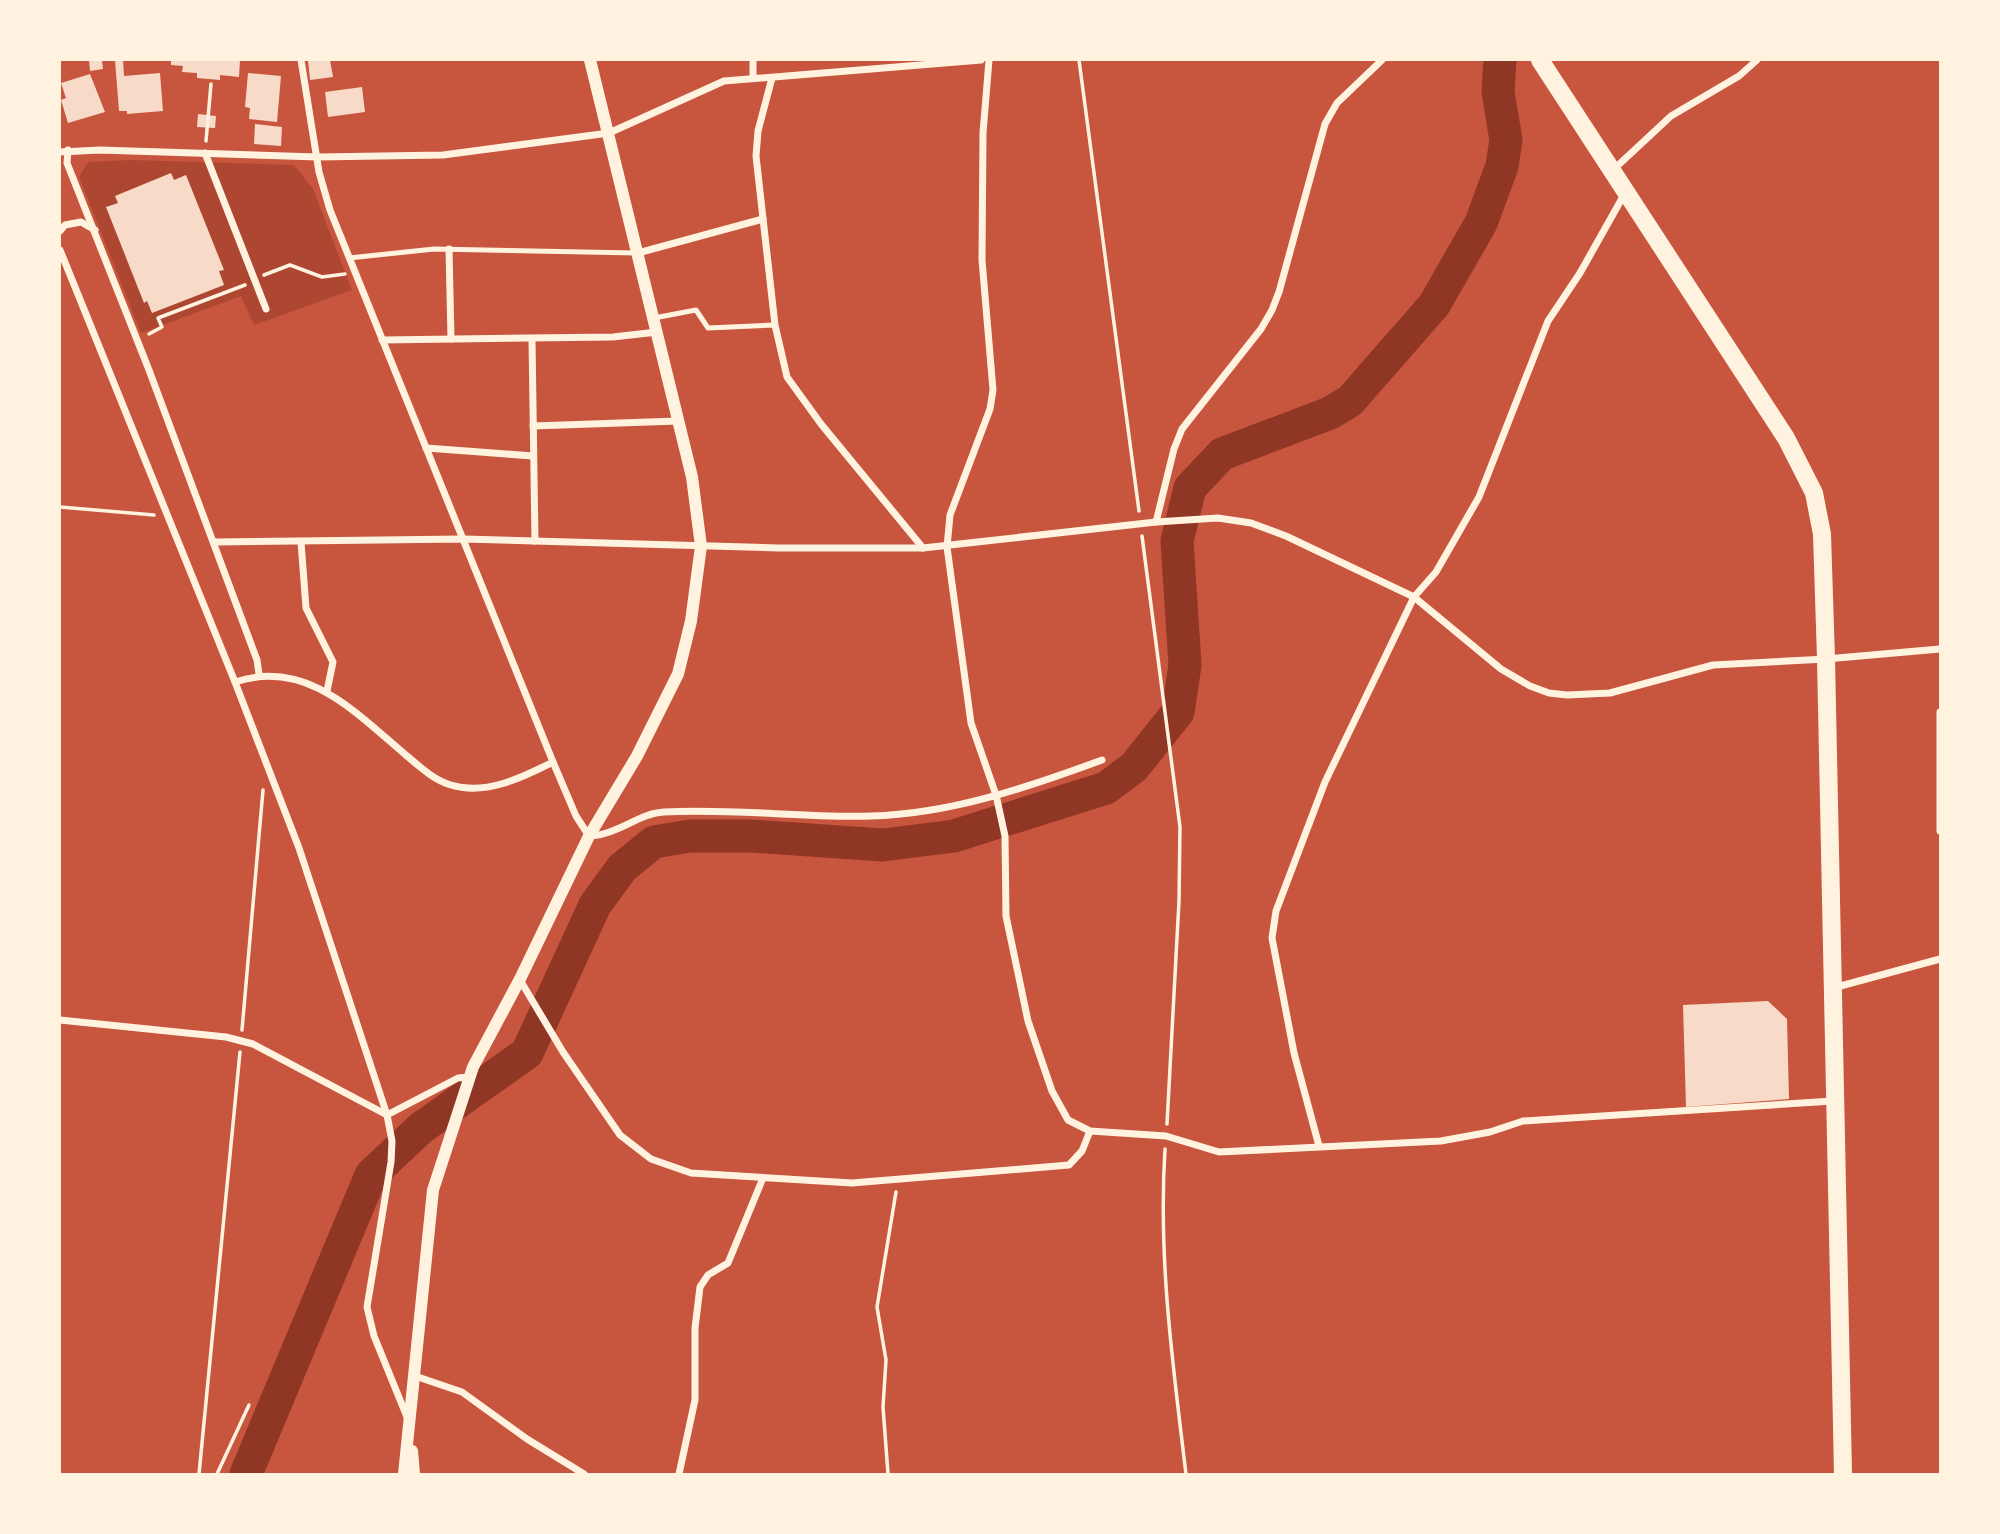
<svg xmlns="http://www.w3.org/2000/svg" width="2000" height="1534" font-family="'Titillium Web',sans-serif">
<rect width="100%" height="100%" fill="#c8553d"/>
<path fill="#ae4732" d="M 130,160 L 294,165 L 313,189 L 352,290 L 254,325 L 241,296 L 141,333 L 79,177 L 88,162 Z"/>
<g fill="none" stroke-linecap="round" stroke-linejoin="round">
<path stroke="#8f3625" stroke-width="33" d="M 246,1474 L 371,1175 L 421,1128 L 527,1053 L 595,905 L 622,868 L 654,842 L 690,836 L 751,836 L 883,845 L 954,836 L 1106,788 L 1134,767 L 1178,712 L 1185,665 L 1177,541 L 1190,488 L 1222,454 L 1330,413 L 1350,401 L 1434,305 L 1481,223 L 1502,166 L 1506,140 L 1498,92 L 1500,60"/>
</g>
<g fill="#f7dbc8">
<path d="M 89,60 L 102,60 L 103,69 L 90,71 Z"/>
<path d="M 115,60 L 123,60 L 124,76 L 160,73 L 163,111 L 127,114 L 127,111 L 119,111 Z"/>
<path d="M 171,60 L 240,60 L 239,77 L 220,75 L 220,80 L 197,78 L 197,73 L 182,72 L 183,66 L 171,65 Z"/>
<path d="M 308,60 L 330,60 L 333,77 L 310,80 Z"/>
<path d="M 248,73 L 281,76 L 277,122 L 249,119 L 250,108 L 245,107 Z"/>
<path d="M 90,74 L 105,112 L 68,123 L 61,100 L 66,98 L 61,83 Z"/>
<path d="M 362,87 L 365,112 L 328,117 L 325,92 Z"/>
<path d="M 198,114 L 216,116 L 215,128 L 197,127 Z"/>
<path d="M 255,124 L 282,127 L 281,146 L 254,144 Z"/>
<path d="M 171,173 L 174,180 L 186,175 L 224,270 L 219,271 L 224,285 L 152,313 L 147,301 L 144,303 L 106,207 L 118,203 L 115,196 Z"/>
<path d="M 1768,1001 L 1787,1019 L 1789,1099 L 1686,1107 L 1683,1005 Z"/>
</g>
<g fill="none" stroke-linecap="round" stroke-linejoin="round">
<g stroke="#fff3e0" stroke-width="3.5">
<path d="M 1079,60 L 1139,511"/>
<path d="M 206,141 L 211,84"/>
<path d="M 264,275 L 290,265 L 322,277 L 345,274"/>
<path d="M 149,334 L 162,327 L 158,318 L 245,285"/>
<path d="M 60,507 L 154,515"/>
<path d="M 1142,536 L 1180,827 L 1179,901 L 1167,1124"/>
<path d="M 242,1030 L 263,790"/>
<path d="M 1165,1149 C 1158,1259 1173,1366 1186,1474"/>
<path d="M 199,1474 L 240,1052"/>
<path d="M 217,1474 L 249,1405"/>
<path d="M 888,1474 L 883,1407 L 886,1360 L 877,1307 L 896,1192"/>
</g>
<g stroke="#fff3e0" stroke-width="5">
<path d="M 349,258 L 434,249 L 636,253"/>
<path d="M 654,318 L 696,310 L 708,328 L 775,325"/>
</g>
<g stroke="#fff3e0" stroke-width="7">
<path d="M 301,60 L 319,172 L 330,210 L 553,762 L 576,816 L 589,836 C 618,835 639,813 664,812 C 733,808 802,818 871,816 C 950,814 1029,787 1102,760"/>
<path d="M 989,60 L 983,133 L 982,260 L 993,390 L 990,409 L 950,515 L 947,547 L 971,723 L 996,795 L 1005,836 L 1006,916 L 1028,1021 L 1052,1091 L 1068,1120 L 1090,1131 L 1166,1136 L 1219,1152 L 1441,1141 L 1490,1132 L 1523,1121 L 1833,1101"/>
<path d="M 753,78 L 753,60"/>
<path d="M 772,78 L 758,131 L 756,156 L 775,325 L 787,377 L 821,424 L 923,548"/>
<path d="M 68,150 L 67,163 L 149,370 L 257,660 L 259,674"/>
<path d="M 60,152 L 100,150 L 318,157 L 443,155 L 609,133 L 724,81 L 981,60"/>
<path d="M 205,153 L 266,309"/>
<path d="M 1613,170 L 1671,116 L 1739,76 L 1757,60"/>
<path d="M 60,231 L 65,225 L 81,222 L 95,230"/>
<path d="M 449,249 L 451,339"/>
<path d="M 60,250 L 235,682 L 299,848 L 387,1115 L 392,1141 L 391,1162 L 367,1307 L 374,1336 L 407,1417"/>
<path d="M 638,253 L 763,219"/>
<path d="M 532,339 L 535,541"/>
<path d="M 382,340 L 613,337 L 657,332"/>
<path d="M 533,426 L 678,421"/>
<path d="M 426,448 L 533,456"/>
<path d="M 1156,522 L 1174,449 L 1182,429 L 1261,329 L 1272,310 L 1279,292 L 1325,124 L 1337,103 L 1382,60"/>
<path d="M 215,542 L 463,539 L 778,548 L 923,548 L 1156,522 L 1218,518 L 1251,523 L 1286,536 L 1414,597 L 1501,669 L 1530,686 L 1549,693 L 1567,695 L 1610,693 L 1713,665 L 1826,659 L 1940,649"/>
<path d="M 301,542 L 306,608 L 333,662 L 327,691"/>
<path d="M 235,682 C 307,658 357,714 407,756 C 420,767 434,780 451,785 C 486,796 523,777 553,762"/>
<path d="M 1940,712 L 1940,831"/>
<path d="M 520,980 L 563,1052 L 620,1135 L 651,1159 L 691,1173 L 852,1183 L 1069,1165 L 1082,1151 L 1090,1131"/>
<path d="M 1833,988 L 1940,959"/>
<path d="M 60,1020 L 226,1037 L 253,1044 L 387,1115 L 458,1078 L 469,1077"/>
<path d="M 1319,1146 L 1294,1053 L 1272,938 L 1276,911 L 1325,782 L 1414,597 L 1436,572 L 1479,497 L 1548,321 L 1580,273 L 1625,193"/>
<path d="M 415,1376 L 462,1392 L 527,1439 L 584,1474"/>
<path d="M 679,1474 L 695,1400 L 695,1328 L 700,1287 L 708,1275 L 728,1263 L 763,1178"/>
</g>
<g stroke="#fff3e0" stroke-width="12">
<path d="M 412,1451 L 414,1474"/>
<path d="M 404,1474 L 433,1190 L 473,1067 L 520,979 L 589,836 L 637,756 L 678,674 L 691,621 L 701,546 L 692,477 L 590,60"/>
</g>
<path stroke="#fff3e0" stroke-width="18" d="M 1540,60 L 1786,438 L 1814,493 L 1822,534 L 1826,659 L 1843,1474"/>
</g>
<rect width="2000" height="1534" fill="none" stroke="#fff3e0" stroke-width="122"/>
</svg>
